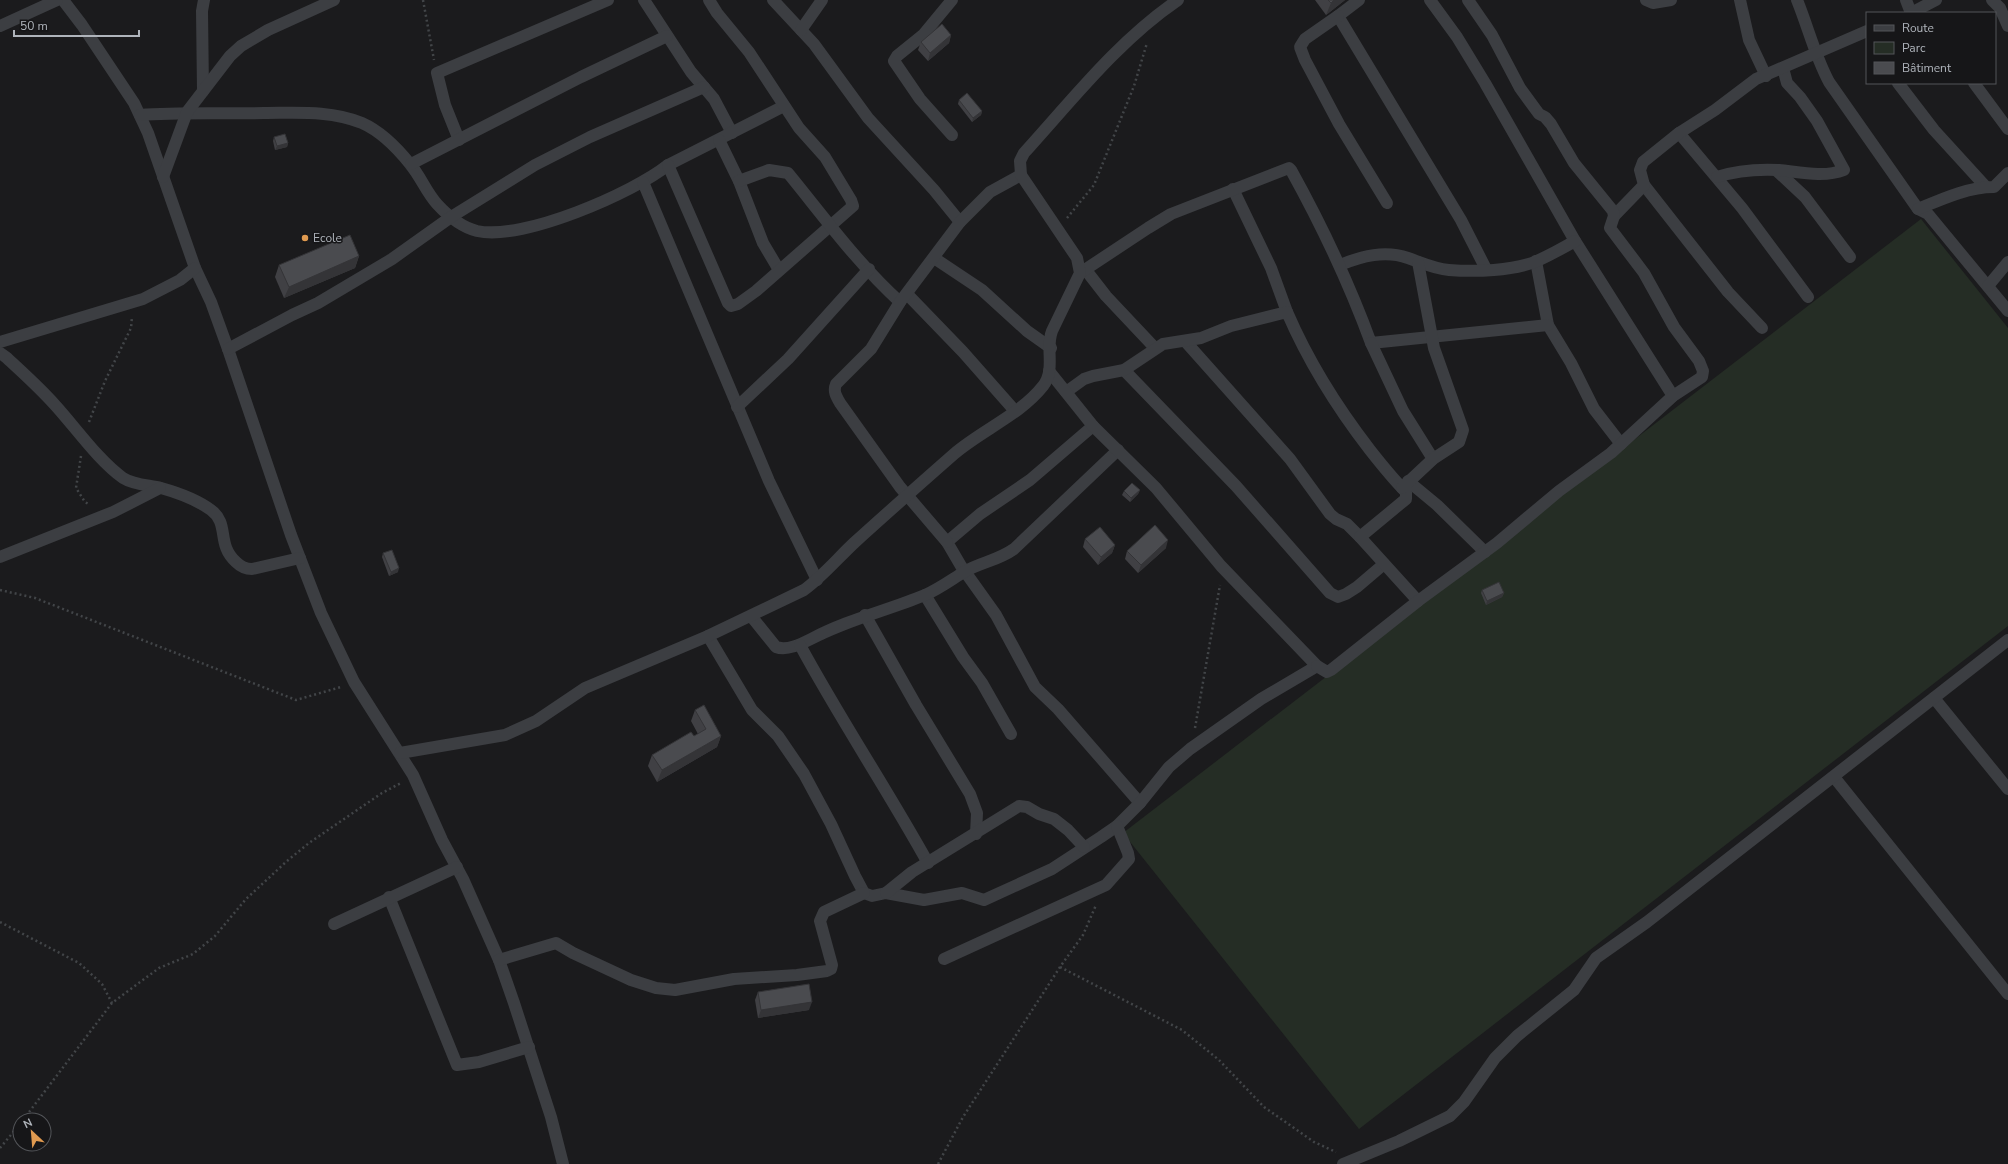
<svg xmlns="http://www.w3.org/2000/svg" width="2008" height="1164" font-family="'Nunito Sans',sans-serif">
<rect width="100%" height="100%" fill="#1b1b1d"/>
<path fill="#252d25" d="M 1921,219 L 2008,328 L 2008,626 L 1359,1129 L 1123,833 Z"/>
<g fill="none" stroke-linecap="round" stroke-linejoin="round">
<g stroke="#424548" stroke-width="2.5" stroke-dasharray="2 3" stroke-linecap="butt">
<path d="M 423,0 L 434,60"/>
<path d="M 1067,218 L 1094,185 L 1134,86 L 1147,43"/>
<path d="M 89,422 L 105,381 L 131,328 L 132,317"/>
<path d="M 81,456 L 76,488 L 85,502 L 90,505"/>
<path d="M 0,590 L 35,598 L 296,700 L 341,687"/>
<path d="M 1195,728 L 1220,585"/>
<path d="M 0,922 L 79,963 L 102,984 L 112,1003"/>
<path d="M 1060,967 L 1182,1030 L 1219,1060 L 1264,1107 L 1314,1142 L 1336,1152"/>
<path d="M 23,1120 L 112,1003 L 159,968 L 193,954 L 215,936 L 246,899 L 287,861 L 309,843 L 382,793 L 401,783"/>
<path d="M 0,1148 L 20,1124"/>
<path d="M 938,1164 L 963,1117 L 1060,967 L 1083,935 L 1096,905"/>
</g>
<g stroke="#3c3e42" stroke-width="12">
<path d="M 63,0 L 82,25 L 134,103 L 148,133 L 195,268 L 211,302 L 228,349 L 291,535 L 321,613 L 354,682 L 413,775 L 442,840 L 463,879 L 499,960 L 514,1003 L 551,1117 L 563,1164"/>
<path d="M 644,0 L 691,72 L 714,99 L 732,133"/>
<path d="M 773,0 L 814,44 L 868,118 L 934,190 L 960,222"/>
<path d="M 952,0 L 923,35 L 897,56 L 894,61 L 920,99 L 952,135"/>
<path d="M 1359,0 L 1338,16 L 1461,220 L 1486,269"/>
<path d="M 1430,0 L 1457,37 L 1485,83 L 1575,241 L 1673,396"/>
<path d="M 1646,0 L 1653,3 L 1671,0"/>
<path d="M 1740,0 L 1749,40 L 1766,76"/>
<path d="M 1797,0 C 1808,27 1815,56 1829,82 L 1918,209 L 1928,214 L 2008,311"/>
<path d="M 1906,0 L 1911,13"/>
<path d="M 1992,0 L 2000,8 L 2008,26"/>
<path d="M 1911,13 L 1936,0"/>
<path d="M 1338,16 L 1305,39 L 1300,47 L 1305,60 L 1339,124 L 1387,203"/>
<path d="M 0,26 L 57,0"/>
<path d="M 801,30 L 822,0"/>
<path d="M 1898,83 L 1934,130 L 1986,187"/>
<path d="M 1974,83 L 2008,129"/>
<path d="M 203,91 L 202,11 L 204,0"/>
<path d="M 140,115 C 181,112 222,114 264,113 C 296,113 331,110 362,123 C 380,131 398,149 410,164 C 421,177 426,192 437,204 C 448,216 461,227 477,231 C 523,241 633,193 668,165 L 784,106"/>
<path d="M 1679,133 L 1742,208 L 1808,297"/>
<path d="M 459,140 L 445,105 L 437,73 L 608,0"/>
<path d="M 719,140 L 739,181 L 763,243 L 779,270"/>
<path d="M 411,164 L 581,77 L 667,36"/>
<path d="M 668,165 L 728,303 L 731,306 L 738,304 L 756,291 L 853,206 L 851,200 L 825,157 L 799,128 L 749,52 L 717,13 L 709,0"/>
<path d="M 1776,170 L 1805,197 L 1850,257"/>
<path d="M 163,177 L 187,112 L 230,56 L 241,46 L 268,30 L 334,0"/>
<path d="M 1717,177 C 1735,171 1759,169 1779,170 C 1799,172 1824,178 1844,170 L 1817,121 L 1800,97 L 1787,83 L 1783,68"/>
<path d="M 739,181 L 769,170 L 788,173 C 824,217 858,264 900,302"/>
<path d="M 643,182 L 769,481 L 817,580"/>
<path d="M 1644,185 L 1728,292 L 1762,328"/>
<path d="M 1233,189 L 1271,268 L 1287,312"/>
<path d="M 1918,209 C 1942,199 1968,187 1994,187 L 2008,173"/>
<path d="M 1614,216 L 1644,185 L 1640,170 L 1643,162 L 1679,133 L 1715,110 L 1756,79 L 1867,31"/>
<path d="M 934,258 L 982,290 L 1027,331 L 1051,348"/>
<path d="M 1536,261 L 1548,325 L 1571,363 L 1594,409 L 1621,444"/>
<path d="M 1340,265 C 1362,256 1385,250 1408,258 C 1422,263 1435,269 1449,270 C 1475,272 1513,271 1537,261 C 1550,255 1563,248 1575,241"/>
<path d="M 1085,269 L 1106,296 L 1155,348"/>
<path d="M 1080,273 L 1148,228 L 1171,214 L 1289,168 L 1291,170 C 1322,226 1349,283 1371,343 L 1548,325"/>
<path d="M 1988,286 L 2008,262"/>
<path d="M 907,294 L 963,352 L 1015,411"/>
<path d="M 1185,341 L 1290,459 L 1330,514 L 1336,519 L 1347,524 L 1360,537"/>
<path d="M 0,342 L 143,299 L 180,280 L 195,268"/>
<path d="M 1371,343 L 1403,411 L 1433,459"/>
<path d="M 228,349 L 292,315 L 318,303 L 392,259 L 451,217 L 535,165 L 590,137 L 704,87"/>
<path d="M 0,353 L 7,358 C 23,373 40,388 55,405 C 76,428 98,460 123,478 C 134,485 149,485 161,488 C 179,493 196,499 211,510 C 230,524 216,544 236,562 C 241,567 246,569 252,569 L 300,558"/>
<path d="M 1124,370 L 1236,486 L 1330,593 L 1338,597 L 1346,594 L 1357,587 L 1384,564"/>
<path d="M 1066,392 L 1084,379 L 1093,376 L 1124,370 L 1163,344 L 1201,338 L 1231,326 L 1287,312 C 1309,363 1336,406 1370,450 C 1381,464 1393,479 1406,492 L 1406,499 L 1360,537 L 1418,601"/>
<path d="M 737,407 L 788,359 L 869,269"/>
<path d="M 1093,426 L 1030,480 L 980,514 L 947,542 L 961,566 L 996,615 L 1035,687 L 1058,709 L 1140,803"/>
<path d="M 1408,481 L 1437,505 L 1485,552"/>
<path d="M 1402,488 L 1433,459 L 1459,442 L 1463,430 L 1434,348 L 1418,262"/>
<path d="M 947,542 L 900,487 L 840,403 C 836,396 833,391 836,384 L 871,349 L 900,302 L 960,222 L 990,192 L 1021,175"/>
<path d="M 0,557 L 113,512 L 160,488"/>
<path d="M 925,595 L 963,657 L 982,683 L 1011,734"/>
<path d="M 865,615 L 916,705 L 970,794 L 977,813 L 976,834"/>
<path d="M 751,616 L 776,647 C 787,651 801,644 811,639 C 849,619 886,611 925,595 C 939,589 951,580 964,572 C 981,562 997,561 1014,549 L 1118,450"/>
<path d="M 708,636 L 752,710 L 778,736 L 804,774 L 831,824 L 855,876 L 864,893 L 872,896 L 886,893 L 924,900 L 962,893 L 984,900 L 1052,869 L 1101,837 L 1117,826 L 1140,803 L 1169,767 L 1190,749 L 1261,699 L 1317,666 L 1221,566 L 1156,488 L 1093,426 L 1049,371"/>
<path d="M 800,645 C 840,719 887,789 928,863"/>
<path d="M 1317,666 L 1327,672 L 1331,670 L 1418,601 L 1497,543 L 1559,491 L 1611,453 L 1673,396 L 1702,377 L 1703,371 L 1699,361 L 1674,327 L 1644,273 L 1610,228 L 1614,216 L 1613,211 L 1574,163 L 1551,124 L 1545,117 L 1539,114 L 1520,88 L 1492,35 L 1468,0"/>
<path d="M 1934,698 L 2008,789"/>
<path d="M 400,753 L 505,735 L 536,721 L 585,688 L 708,636 L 804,590 C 822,577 838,558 854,543 C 887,513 921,483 954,454 C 982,430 1020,415 1043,386 C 1056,369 1045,349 1052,331 L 1080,273 L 1077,258 L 1021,175 L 1020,161 L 1024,153 C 1073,99 1118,41 1178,0"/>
<path d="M 1834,777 L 2008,994"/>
<path d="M 886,893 L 912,872 L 1019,806 L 1027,807 L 1039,814 L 1054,819 L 1068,830 L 1084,847"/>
<path d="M 389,897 L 457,1065 L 479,1062 L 529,1047"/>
<path d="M 334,924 L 457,867"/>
<path d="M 944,959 L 1106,885 L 1129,859 L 1128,853 L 1117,826"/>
<path d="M 499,960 L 556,943 L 573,953 L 631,980 L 656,988 L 675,990 L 734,979 L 797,975 L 827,971 L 831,969 L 832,965 L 820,921 L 824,912 L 864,893"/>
<path d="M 1343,1164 L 1399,1141 L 1450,1116 L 1464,1102 L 1495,1058 L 1517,1036 L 1574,990 L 1596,958 L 1647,922 L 2008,640"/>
</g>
</g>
<g fill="#404044">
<path d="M 1315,0 L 1345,0 L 1326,15 Z"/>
<path d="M 951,35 L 949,43 L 928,61 L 918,50 L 921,42 Z"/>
<path d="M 959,100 L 982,111 L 981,115 L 972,122 L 958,104 Z"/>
<path d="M 274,137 L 288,143 L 287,147 L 275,150 L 273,141 Z"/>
<path d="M 359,256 L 355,268 L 284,298 L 275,277 L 279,265 Z"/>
<path d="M 1140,490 L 1138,494 L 1130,502 L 1122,495 L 1124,491 Z"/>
<path d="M 1085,539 L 1115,545 L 1112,553 L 1098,565 L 1083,547 Z"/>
<path d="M 1166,548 L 1138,573 L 1125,559 L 1127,551 Z"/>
<path d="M 383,553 L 398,572 L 389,576 L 382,557 Z"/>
<path d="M 1482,590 L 1504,593 L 1502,597 L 1486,605 L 1481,593 Z"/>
<path d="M 695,710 L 721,736 L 717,747 L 657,782 L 648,766 L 652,755 L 698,734 L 691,721 Z"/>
<path d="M 758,992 L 809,1010 L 758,1018 L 755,1000 Z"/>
</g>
<g fill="#343437">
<path d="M 1334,0 L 1345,0 L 1326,15 L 1331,3 Z"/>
<path d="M 951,35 L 949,43 L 928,61 L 930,53 Z"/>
<path d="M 982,111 L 981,115 L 972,122 L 973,118 Z"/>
<path d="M 288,143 L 287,147 L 275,150 L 277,146 Z"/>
<path d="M 359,256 L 355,268 L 284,298 L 289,287 Z"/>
<path d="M 1140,490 L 1138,494 L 1130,502 L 1131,498 Z"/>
<path d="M 1168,540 L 1166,548 L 1138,573 L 1141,565 Z"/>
<path d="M 1115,545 L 1112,553 L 1098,565 L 1101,557 Z"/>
<path d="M 399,568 L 398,572 L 389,576 L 391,572 Z"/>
<path d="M 1504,593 L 1502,597 L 1486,605 L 1487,601 Z"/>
<path d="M 721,736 L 717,747 L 657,782 L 662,770 Z"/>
<path d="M 812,1002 L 809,1010 L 758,1018 L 761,1010 Z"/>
</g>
<g fill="#4a4b4f" stroke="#343437">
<path d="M 1328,0 L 1334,0 L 1331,3 Z"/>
<path d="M 942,24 L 951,35 L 930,53 L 921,42 Z"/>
<path d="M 967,93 L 982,111 L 973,118 L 959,100 Z"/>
<path d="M 285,134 L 288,143 L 277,146 L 274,137 Z"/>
<path d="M 350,235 L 359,256 L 289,287 L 279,265 Z"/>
<path d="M 1132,483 L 1140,490 L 1131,498 L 1124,491 Z"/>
<path d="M 1155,525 L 1168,540 L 1141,565 L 1127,551 Z"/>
<path d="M 1100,527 L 1115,545 L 1101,557 L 1085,539 Z"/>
<path d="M 392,550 L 399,568 L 391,572 L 383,553 Z"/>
<path d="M 1499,582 L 1504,593 L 1487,601 L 1482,590 Z"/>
<path d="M 704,705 L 721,736 L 662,770 L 652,755 L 691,732 L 694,736 L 706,729 L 695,710 Z"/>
<path d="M 809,984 L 812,1002 L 761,1010 L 758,992 Z"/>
</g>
<circle fill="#e09a50" stroke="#161618" stroke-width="1.5" cx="305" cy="238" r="4"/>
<g text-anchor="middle" stroke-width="3" stroke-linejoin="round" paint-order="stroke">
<g font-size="12" fill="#afb4bb" stroke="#161618" text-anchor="start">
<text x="313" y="242">Ecole</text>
</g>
</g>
<rect x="1866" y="12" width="130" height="72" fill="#161618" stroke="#535559"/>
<rect x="1874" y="25" width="20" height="6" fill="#3c3e42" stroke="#535559"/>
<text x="1902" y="32" font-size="12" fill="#afb4bb">Route</text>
<rect x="1874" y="42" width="20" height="12" fill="#252d25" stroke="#535559"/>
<text x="1902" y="52" font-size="12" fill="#afb4bb">Parc</text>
<rect x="1874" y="62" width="20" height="12" fill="#4a4b4f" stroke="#535559"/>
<text x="1902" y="72" font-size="12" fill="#afb4bb">Bâtiment</text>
<g transform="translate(32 1132) rotate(334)"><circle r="19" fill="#161618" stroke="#535559"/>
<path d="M0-3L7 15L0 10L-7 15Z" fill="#e09a50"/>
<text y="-6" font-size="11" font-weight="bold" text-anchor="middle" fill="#afb4bb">N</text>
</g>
<path d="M14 30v6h125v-6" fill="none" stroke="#afb4bb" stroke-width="2"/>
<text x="20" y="30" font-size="12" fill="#afb4bb" stroke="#161618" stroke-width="3" paint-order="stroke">50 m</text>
</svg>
